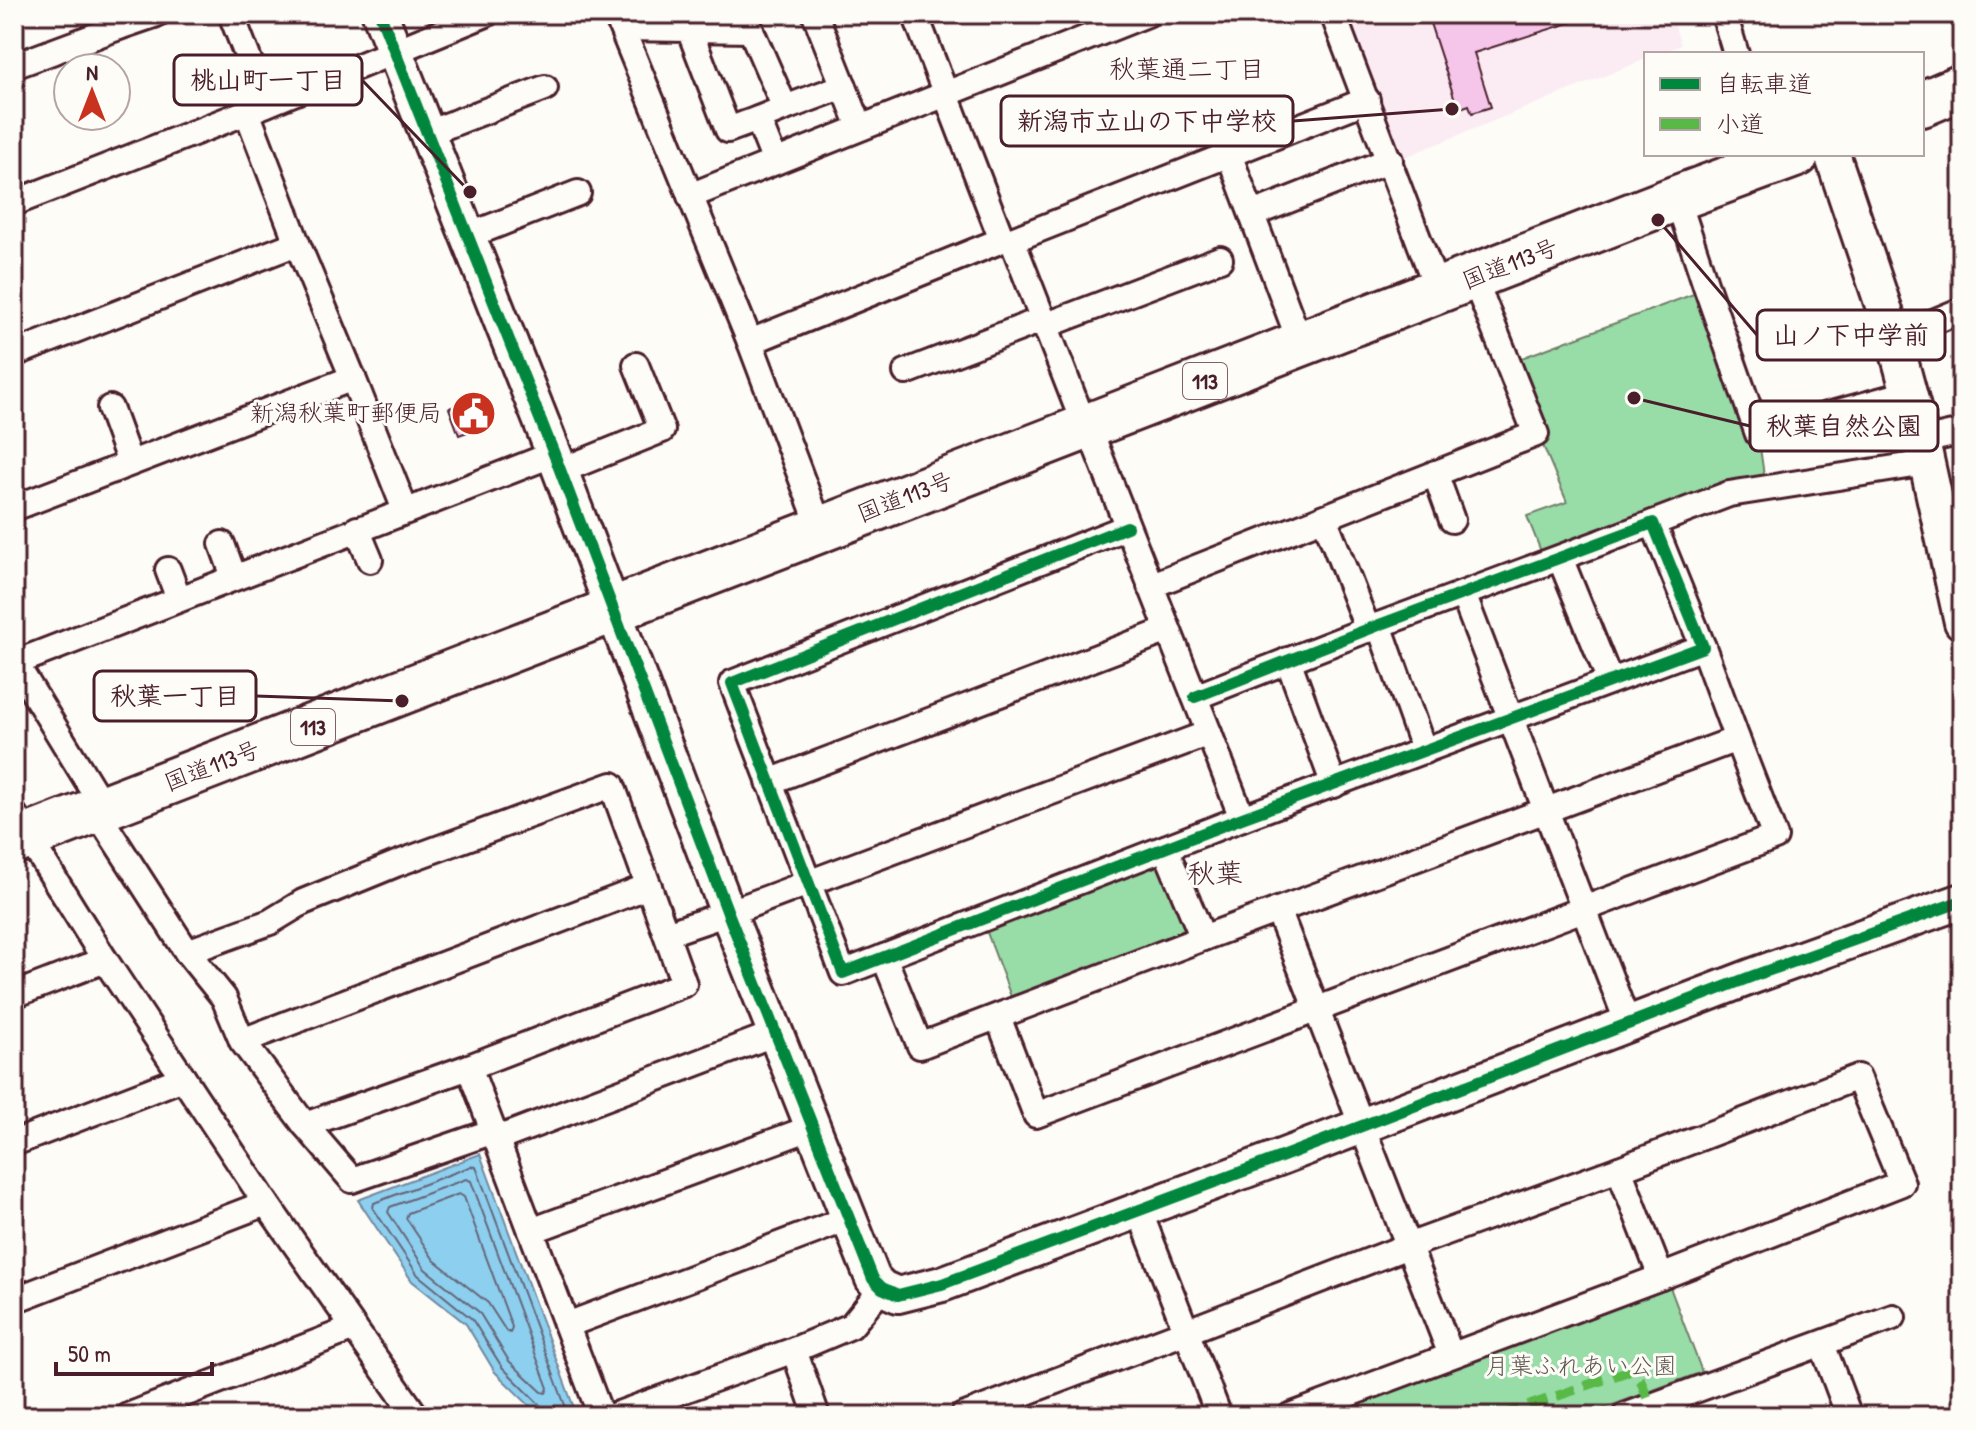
<svg xmlns="http://www.w3.org/2000/svg" width="1976" height="1430" font-family="'Patrick Hand','Klee One',sans-serif">
<rect width="100%" height="100%" fill="#fdfcf7"/>
<filter id="ink" filterUnits="userSpaceOnUse"><feTurbulence type="fractalNoise" baseFrequency=".0125" numOctaves="2"/><feDisplacementMap in="SourceGraphic" scale="16" xChannelSelector="R" yChannelSelector="G"/><feConvolveMatrix kernelMatrix="1 2 1 2 8 2 1 2 1" color-interpolation-filters="sRGB"/></filter>
<g filter="url(#ink)">
<path fill="#fbecf3" d="M 1345,14 L 1671,14 L 1681,45 L 1658,54 L 1646,54 L 1646,59 L 1400,159 Z"/>
<g fill="#98dca7" stroke="#717e69" stroke-width="2">
<path d="M 1707,289 L 1758,434 L 1766,489 L 1546,564 L 1527,516 L 1567,502 L 1508,363 Z"/>
<path d="M 1165,848 L 1203,938 L 1016,1010 L 982,919 Z"/>
<path d="M 1668,1282 L 1702,1372 L 1583,1416 L 1311,1416 Z"/>
</g>
<path fill="#8dcfee" stroke="#7289a0" stroke-width="2" d="M 480,1154 L 577,1416 L 540,1416 L 495,1372 L 466,1324 L 412,1281 L 358,1200 Z"/>
<g fill="none" stroke-linecap="round" stroke-linejoin="round">
<g stroke="#656579" stroke-width="2">
<path d="M 466,1179 L 471,1181 L 548,1388 L 546,1393 L 542,1392 L 509,1361 L 479,1312 L 425,1269 L 388,1212 L 390,1207 Z"/>
<path d="M 459,1194 L 464,1197 L 512,1327 L 510,1333 L 506,1331 L 488,1303 L 434,1260 L 406,1218 L 408,1213 Z"/>
<path d="M 545,1416 L 542,1407 L 502,1367 L 472,1319 L 418,1275 L 373,1208 L 374,1203 L 472,1166 L 476,1167 L 569,1416"/>
</g>
</g>
<g fill="#f5c6ea" stroke="#4a1f2b" stroke-width="2">
<path d="M 1427,14 L 1461,14 L 1463,22 L 1486,14 L 1584,14 L 1585,18 L 1474,53 L 1491,107 L 1472,113 L 1469,105 L 1458,109 Z"/>
<path d="M 484,396 L 493,423 L 459,435 L 449,408 Z"/>
</g>
<g fill="none" stroke-linecap="round" stroke-linejoin="round">
<defs>
<g id="street">
<path d="M 231,14 L 266,104"/>
<path d="M 616,14 L 750,342"/>
<path d="M 815,14 L 860,127"/>
<path d="M 1333,14 L 1438,291"/>
<path d="M 1724,14 L 1736,54"/>
<path d="M 113,15 L 119,27 L 157,14"/>
<path d="M 622,28 L 689,29 L 728,130 L 758,119"/>
<path d="M 689,29 L 751,30"/>
<path d="M 14,66 L 119,27"/>
<path d="M 785,108 L 844,86"/>
<path d="M 247,112 L 297,243"/>
<path d="M 428,133 L 545,88"/>
<path d="M 1229,154 L 1301,345"/>
<path d="M 775,162 L 1147,14"/>
<path d="M 690,196 L 775,162 L 758,119 L 785,108 L 744,14"/>
<path d="M 1677,198 L 1707,289 L 1758,434 L 1908,393"/>
<path d="M 14,203 L 247,112 L 486,14"/>
<path d="M 1253,214 L 1390,160"/>
<path d="M 468,236 L 578,193"/>
<path d="M 1002,240 L 1012,240 L 1085,427"/>
<path d="M 1012,240 L 1367,100"/>
<path d="M 1047,325 L 1220,259"/>
<path d="M 1894,338 L 1962,310"/>
<path d="M 14,354 L 297,243 L 353,378 L 14,508"/>
<path d="M 906,372 L 1044,319"/>
<path d="M 353,378 L 405,510"/>
<path d="M 110,408 L 130,463"/>
<path d="M 1922,441 L 1962,432"/>
<path d="M 560,471 L 662,430 L 636,365"/>
<path d="M 1435,473 L 1452,520"/>
<path d="M 1324,517 L 1368,630"/>
<path d="M 1653,523 L 1729,494 L 1927,463"/>
<path d="M 1127,527 L 732,683 L 843,973 L 1242,818 L 1703,647 L 1653,523 L 1379,625 L 1195,697"/>
<path d="M 357,529 L 370,560"/>
<path d="M 821,530 L 750,342 L 1002,240 L 915,14"/>
<path d="M 222,544 L 234,577"/>
<path d="M 1560,558 L 1610,681"/>
<path d="M 168,570 L 179,599"/>
<path d="M 1150,586 L 1536,434 L 1474,278"/>
<path d="M 1463,594 L 1628,1024"/>
<path d="M 1379,625 L 1424,751"/>
<path d="M 1288,660 L 1334,785"/>
<path d="M 14,661 L 104,808"/>
<path d="M 15,663 L 554,454"/>
<path d="M 1209,733 L 1242,818"/>
<path d="M 769,782 L 1168,630"/>
<path d="M 96,811 L 187,952"/>
<path d="M 14,814 L 105,960 L 266,1203 L 416,1416"/>
<path d="M 1165,848 L 1203,938"/>
<path d="M 1278,910 L 1451,1355"/>
<path d="M 666,934 L 684,984 L 469,1067 L 305,1125 L 242,1041 L 224,998 L 187,952 L 270,922 L 303,902 L 396,864 L 612,785 L 666,934 L 728,913 L 1209,733 L 1088,426"/>
<path d="M 884,957 L 920,1046 L 1203,938 L 1737,739 L 1703,647"/>
<path d="M 14,995 L 105,960"/>
<path d="M 998,1017 L 1036,1115 L 1775,837 L 1737,739"/>
<path d="M 242,1041 L 649,886"/>
<path d="M 469,1067 L 601,1416"/>
<path d="M 305,1125 L 352,1180 L 494,1131"/>
<path d="M 497,1139 L 776,1033"/>
<path d="M 14,1143 L 183,1078"/>
<path d="M 1619,1169 L 1661,1277"/>
<path d="M 1139,1210 L 1219,1416"/>
<path d="M 531,1231 L 813,1127"/>
<path d="M 14,1300 L 266,1203"/>
<path d="M 567,1325 L 847,1219"/>
<path d="M 1822,1344 L 1849,1416"/>
<path d="M 128,1416 L 354,1328"/>
<path d="M 613,1416 L 794,1350"/>
<path d="M 817,1416 L 794,1350 L 851,1326 L 882,1288"/>
<path d="M 963,1416 L 1185,1332 L 1408,1246 L 1619,1169 L 1858,1077 L 1902,1183 L 1661,1277 L 1290,1416"/>
<path d="M 1625,1416 L 1893,1317"/>
</g>
<g id="secondary">
<path d="M 380,14 L 554,454 L 728,913 L 873,1279 L 882,1288 L 898,1295 L 942,1284 L 1281,1157 L 1753,976 L 1962,901"/>
<path d="M 1832,154 L 1894,338 L 1922,441 L 1962,622"/>
</g>
<g id="highway">
<path d="M 1922,104 L 1962,87"/>
<path d="M 14,842 L 1677,198 L 1797,154"/>
</g>
</defs>
<use href="#street" stroke="#4a1f2b" stroke-width="30"/>
<use href="#secondary" stroke="#4a1f2b" stroke-width="40"/>
<use href="#highway" stroke="#4a1f2b" stroke-width="50"/>
<use href="#street" stroke="#fdfcf7" stroke-width="24"/>
<use href="#secondary" stroke="#fdfcf7" stroke-width="34"/>
<use href="#highway" stroke="#fdfcf7" stroke-width="44"/>
<path stroke="#58b947" stroke-width="10" stroke-dasharray="20 10" stroke-linecap="butt" d="M 1500,1416 L 1628,1371 L 1641,1381 L 1651,1407"/>
<defs>
<g id="cycleway">
<path d="M 380,14 L 554,454 L 728,913 L 873,1279 L 882,1288 L 898,1295 L 942,1284 L 1281,1157 L 1753,976 L 1962,901"/>
<path d="M 1127,527 L 732,683 L 843,973 L 1242,818 L 1703,647 L 1653,523 L 1379,625 L 1195,697"/>
</g>
</defs>
<use href="#cycleway" stroke="#fdfcf7" stroke-width="17"/>
<use href="#cycleway" stroke="#00873e" stroke-width="12"/>
</g>
</g>
<defs>
<symbol id="civic-disc" viewBox="-11 -11 22 22"><circle r="9.5" fill="#c8321e" stroke="#fdfcf7"/><path d="M-.6-6.5H3V-4.5H.6V-3L4-1V1h2V6H-6V1h2V-1L-.6-3ZM-1.2 2.5V6h2.4V2.5Z" fill="#fff"/></symbol>
</defs>
<g fill-rule="evenodd">
<use href="#civic-disc" x="448" y="388" width="51" height="51"/>
</g>
<g text-anchor="middle" stroke-width="6" stroke-linejoin="round" paint-order="stroke">
<g fill="#fdfcf7" stroke="#806168" stroke-width="2">
<rect x="1183" y="363" width="44" height="36" rx="6"/>
<rect x="291" y="709" width="44" height="36" rx="6"/>
</g>
<g font-size="22" font-weight="bold" fill="#4a1f2b">
<text x="1205" y="389">113</text>
<text x="313" y="735">113</text>
</g>
<g font-size="24" fill="#4a1f2b" stroke="#fdfcf7">
<text transform="translate(1510 264) rotate(-21)" y="8">国道113号</text>
<text transform="translate(905 497) rotate(-21)" y="8">国道113号</text>
<text transform="translate(212 766) rotate(-21)" y="8">国道113号</text>
</g>
<g font-size="24" fill="#4a1f2b" stroke="#fdfcf7" text-anchor="end">
<text x="442" y="421">新潟秋葉町郵便局</text>
</g>
<g font-size="24" fill="#615850" stroke="#fdfcf7">
<text x="1581" y="1374">月葉ふれあい公園</text>
</g>
<g font-size="26" fill="#4a1f2b" stroke="#fdfcf7">
<text x="1187" y="78">秋葉通二丁目</text>
</g>
<g font-size="28" fill="#4a1f2b" stroke="#fdfcf7">
<text x="1215" y="883">秋葉</text>
</g>
</g>
<path fill="none" stroke="#4a1f2b" stroke-width="3" d="M470 192L362 80M1452 109L1293 121M1658 220L1757 335M1634 398L1750 426M402 701L256 696"/>
<g fill="#4a1f2b" stroke="#fdfcf7" stroke-width="3">
<circle cx="470" cy="192" r="8"/>
<circle cx="1452" cy="109" r="8"/>
<circle cx="1658" cy="220" r="8"/>
<circle cx="1634" cy="398" r="8"/>
<circle cx="402" cy="701" r="8"/>
</g>
<g fill="#fdfcf7" stroke="#4a1f2b" stroke-width="3">
<rect x="174" y="55" width="188" height="50" rx="8"/>
<rect x="1001" y="96" width="292" height="50" rx="8"/>
<rect x="1757" y="310" width="188" height="50" rx="8"/>
<rect x="1750" y="401" width="188" height="50" rx="8"/>
<rect x="94" y="671" width="162" height="50" rx="8"/>
</g>
<g font-size="26" text-anchor="middle" font-weight="bold" fill="#4a1f2b">
<text x="268" y="89">桃山町一丁目</text>
<text x="1147" y="130">新潟市立山の下中学校</text>
<text x="1851" y="344">山ノ下中学前</text>
<text x="1844" y="435">秋葉自然公園</text>
<text x="175" y="705">秋葉一丁目</text>
</g>
<rect width="1976" height="1430" fill="none" stroke="#fdfcf7" stroke-width="48"/>
<rect x="24" y="24" width="1928" height="1382" fill="none" stroke="#4a1f2b" stroke-width="3" filter="url(#ink)"/>
<rect x="1644" y="52" width="280" height="104" fill="#fdfcf7" stroke="#b5a4a5" stroke-width="2"/>
<rect x="1660" y="78" width="40" height="12" fill="#00873e" stroke="#b5a4a5" stroke-width="2"/>
<text x="1716" y="92" font-size="24" fill="#4a1f2b">自転車道</text>
<rect x="1660" y="118" width="40" height="12" fill="#58b947" stroke="#b5a4a5" stroke-width="2"/>
<text x="1716" y="132" font-size="24" fill="#4a1f2b">小道</text>
<g transform="translate(92 92)"><circle r="38" fill="#fdfcf7" stroke="#b5a4a5" stroke-width="2"/>
<path d="M0-6L14 30L0 20L-14 30Z" fill="#c8321e"/>
<text y="-12" font-size="22" font-weight="bold" text-anchor="middle" fill="#4a1f2b">N</text>
</g>
<path d="M56 1362v12h156v-12" fill="none" stroke="#4a1f2b" stroke-width="4"/>
<text x="68" y="1362" font-size="24" fill="#4a1f2b" stroke="#fdfcf7" stroke-width="6" paint-order="stroke">50 m</text>
</svg>
